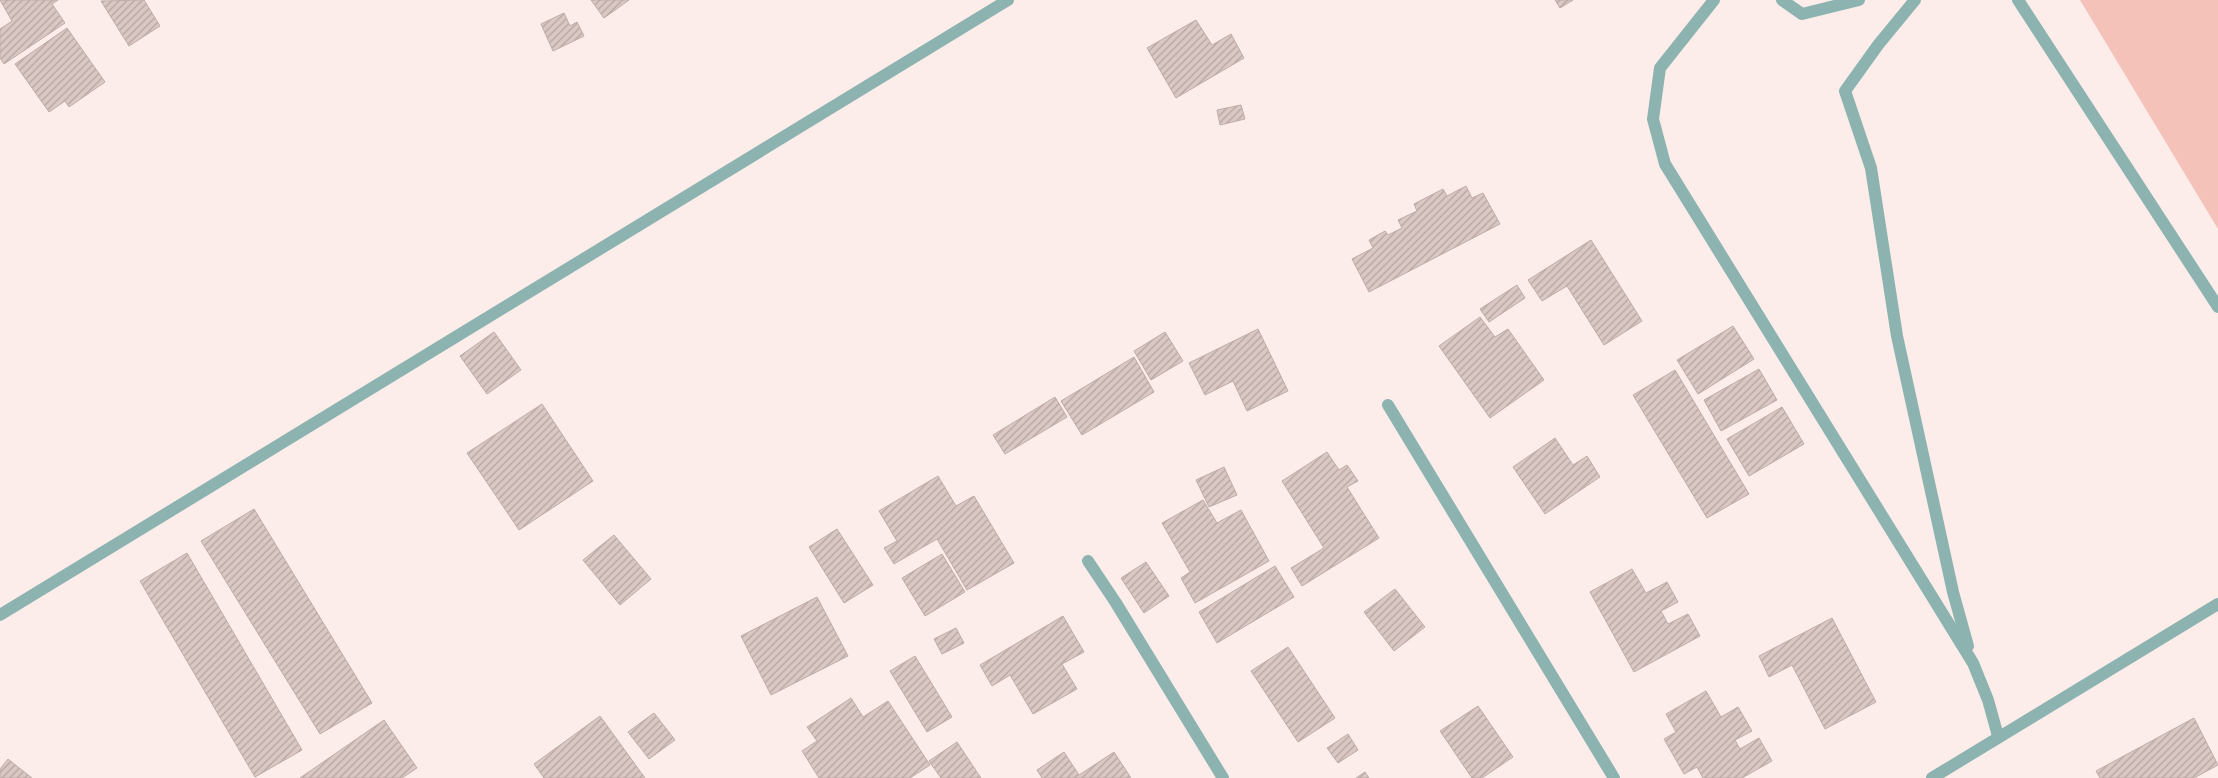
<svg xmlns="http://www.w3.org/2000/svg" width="2218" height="778" font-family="'Zilla Slab',serif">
<defs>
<pattern id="building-hatch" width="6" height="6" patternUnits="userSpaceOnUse" patternTransform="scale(1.25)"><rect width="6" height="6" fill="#dbc8c4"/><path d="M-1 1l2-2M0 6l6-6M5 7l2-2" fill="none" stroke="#b3a4a0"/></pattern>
</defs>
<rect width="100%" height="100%" fill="#fdedea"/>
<path fill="#f4c2b9" d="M 2080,0 L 2218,0 L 2218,229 Z"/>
<g fill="url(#building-hatch)" stroke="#beaca8">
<path d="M 0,0 L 58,0 L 52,4 L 65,23 L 4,64 L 0,58 L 0,29 L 12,21 Z"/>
<path d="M 144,0 L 160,26 L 129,46 L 101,1 Z"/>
<path d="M 591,0 L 629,0 L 604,18 Z"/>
<path d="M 1555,0 L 1573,0 L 1560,8 Z"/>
<path d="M 564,13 L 570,26 L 577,22 L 584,36 L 553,51 L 541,24 Z"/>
<path d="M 1196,20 L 1212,45 L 1231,34 L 1244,58 L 1176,98 L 1147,48 Z"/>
<path d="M 67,28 L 105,82 L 69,107 L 65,101 L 49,112 L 15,64 Z"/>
<path d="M 1241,105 L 1245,119 L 1220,125 L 1217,110 Z"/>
<path d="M 1466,186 L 1472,198 L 1483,193 L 1500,224 L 1369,292 L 1352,259 L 1373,248 L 1369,240 L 1385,231 L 1388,235 L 1402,228 L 1398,220 L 1417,211 L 1414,204 L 1443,189 L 1447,196 Z"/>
<path d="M 1591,240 L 1642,321 L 1604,345 L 1567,286 L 1542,301 L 1528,280 Z"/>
<path d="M 1517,285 L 1525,298 L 1489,322 L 1480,309 Z"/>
<path d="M 1480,317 L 1495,337 L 1508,329 L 1544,380 L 1490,418 L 1439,346 Z"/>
<path d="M 1733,326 L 1754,359 L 1698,394 L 1677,360 Z"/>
<path d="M 1258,329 L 1288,391 L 1247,411 L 1233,381 L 1205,395 L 1189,363 Z"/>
<path d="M 494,332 L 521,370 L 487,394 L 460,356 Z"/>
<path d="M 1165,332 L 1183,361 L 1151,380 L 1134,351 Z"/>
<path d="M 1134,357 L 1154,392 L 1082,435 L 1061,401 Z"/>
<path d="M 1759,369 L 1777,400 L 1721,431 L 1704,400 Z"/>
<path d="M 1675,370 L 1749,494 L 1707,518 L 1633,395 Z"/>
<path d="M 1055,397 L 1067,417 L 1005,454 L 993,435 Z"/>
<path d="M 542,404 L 593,481 L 519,530 L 467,453 Z"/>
<path d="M 1782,407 L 1804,444 L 1749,476 L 1727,439 Z"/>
<path d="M 1555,438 L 1573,465 L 1587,456 L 1600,477 L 1545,514 L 1513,467 Z"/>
<path d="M 1327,452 L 1339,470 L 1347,465 L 1358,481 L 1347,487 L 1379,538 L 1302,586 L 1291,568 L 1324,548 L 1282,481 Z"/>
<path d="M 1224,467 L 1237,495 L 1209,507 L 1196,480 Z"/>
<path d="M 938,476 L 956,506 L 974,496 L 1014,563 L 967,590 L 937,539 L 894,564 L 884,548 L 897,541 L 879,511 Z"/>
<path d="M 1203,500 L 1217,523 L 1241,510 L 1269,561 L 1195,603 L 1181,578 L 1190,572 L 1162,523 Z"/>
<path d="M 254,509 L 372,703 L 320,734 L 201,541 Z"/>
<path d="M 837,529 L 873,585 L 844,603 L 809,547 Z"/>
<path d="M 614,535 L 651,579 L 620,605 L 583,560 Z"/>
<path d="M 187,553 L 302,750 L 255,777 L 140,581 Z"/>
<path d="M 942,554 L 965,592 L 925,616 L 902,578 Z"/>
<path d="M 1146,562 L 1169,596 L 1144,613 L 1121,578 Z"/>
<path d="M 1275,566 L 1294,597 L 1217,643 L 1199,612 Z"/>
<path d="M 1632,569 L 1646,593 L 1667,582 L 1678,602 L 1661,611 L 1668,624 L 1688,614 L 1700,636 L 1634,672 L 1590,592 Z"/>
<path d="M 1395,589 L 1425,627 L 1394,651 L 1364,612 Z"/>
<path d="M 817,597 L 848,656 L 771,695 L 741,636 Z"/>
<path d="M 1063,616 L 1084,652 L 1062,664 L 1077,689 L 1033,714 L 1010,675 L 992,686 L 980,665 Z"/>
<path d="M 1832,618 L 1876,702 L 1825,729 L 1792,665 L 1769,677 L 1759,656 Z"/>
<path d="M 956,628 L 964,643 L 942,654 L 934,639 Z"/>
<path d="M 1288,647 L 1335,718 L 1298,742 L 1251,671 Z"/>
<path d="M 915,656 L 952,717 L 927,732 L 890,671 Z"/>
<path d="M 1706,691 L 1721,717 L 1738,707 L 1752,731 L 1735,740 L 1740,749 L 1759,738 L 1772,761 L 1742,778 L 1703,778 L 1697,767 L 1684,774 L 1664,739 L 1676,732 L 1666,714 Z"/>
<path d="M 851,698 L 863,717 L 888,701 L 930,765 L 910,778 L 819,778 L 802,751 L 817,741 L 807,727 Z"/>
<path d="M 1478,706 L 1513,757 L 1482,778 L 1472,778 L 1440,731 Z"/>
<path d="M 654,713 L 675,740 L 649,759 L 628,732 Z"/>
<path d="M 600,716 L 645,778 L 544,778 L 534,764 Z"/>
<path d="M 2194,718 L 2218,765 L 2194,778 L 2100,778 L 2096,771 Z"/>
<path d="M 384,720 L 417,768 L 402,778 L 300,778 Z"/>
<path d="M 1348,734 L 1358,750 L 1338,763 L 1327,748 Z"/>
<path d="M 957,742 L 981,778 L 941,778 L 929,761 Z"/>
<path d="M 1064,752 L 1079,775 L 1114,752 L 1131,778 L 1042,778 L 1037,770 Z"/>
<path d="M 8,759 L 32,778 L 0,778 L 0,769 Z"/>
<path d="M 1365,772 L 1369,778 L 1356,778 Z"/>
</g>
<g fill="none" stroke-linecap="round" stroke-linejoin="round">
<path stroke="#8cb3b0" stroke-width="12" d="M 1388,405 L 1614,778"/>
<g stroke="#8cb3b0" stroke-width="12">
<path d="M 1714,0 L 1660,68 L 1653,119 L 1665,164 L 1973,663 L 1988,700 L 1998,736"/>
<path d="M 1782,0 L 1802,14 L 1859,0"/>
<path d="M 1915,0 L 1878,45 L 1845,91 L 1871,168 L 1897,336 L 1953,592 L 1968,646"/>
<path d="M 2018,0 L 2218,307"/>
<path d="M 1088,561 L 1116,603 L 1223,778"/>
<path d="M 0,615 L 1008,0"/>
<path d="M 1932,778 L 2218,604"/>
</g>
</g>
</svg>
